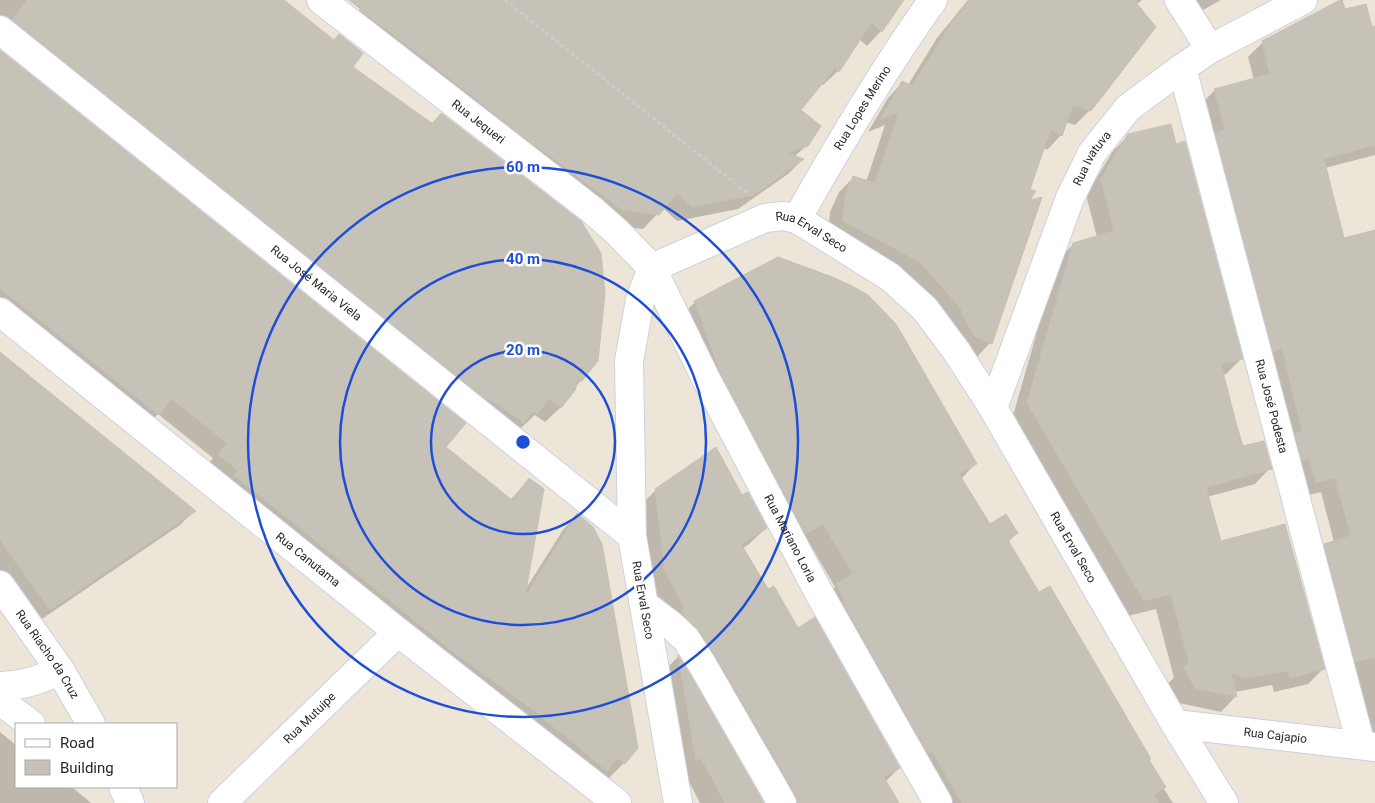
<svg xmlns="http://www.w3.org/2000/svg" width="1375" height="803" font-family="Roboto,sans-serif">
<rect width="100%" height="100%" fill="#ede5d8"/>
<g fill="#0003">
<path d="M 0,0 L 282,0 L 351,67 L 431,124 L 441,114 L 581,380 L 560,408 L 545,422 L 535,415 L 521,428 L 519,427 L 509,437 L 0,36 Z"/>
<path d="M 350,0 L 902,0 L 881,31 L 867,46 L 859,39 L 838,71 L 823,85 L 821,84 L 800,111 L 807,145 L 794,157 L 802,160 L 788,174 L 738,209 L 677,221 L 663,208 L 643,229 L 607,225 L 346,26 L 360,9 Z"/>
<path d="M 968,0 L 1142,0 L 1137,4 L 1154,27 L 1090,110 L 1075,125 L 1066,122 L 1061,135 L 1047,150 L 1043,148 L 1029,190 L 1027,202 L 1040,199 L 990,343 L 976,358 L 828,235 L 830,212 L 839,192 L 854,177 L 866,182 L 885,125 L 868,132 L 888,98 L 902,83 L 908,85 L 937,38 Z"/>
<path d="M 1182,0 L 1221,0 L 1192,16 Z"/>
<path d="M 1344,11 L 1370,27 L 1375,26 L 1375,155 L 1325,168 L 1343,240 L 1375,231 L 1375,738 L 1370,737 L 1310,560 L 1325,545 L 1334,542 L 1321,492 L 1301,497 L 1200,105 L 1215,90 L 1254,80 L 1248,57 L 1263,42 Z"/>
<path d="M 0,52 L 444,447 L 510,500 L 529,480 L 525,590 L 563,530 L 577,515 L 624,763 L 609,778 L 603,773 L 591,785 L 204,470 L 213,458 L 158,414 L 143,429 L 0,314 Z"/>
<path d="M 1129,135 L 1241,359 L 1226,374 L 1222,375 L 1243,448 L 1270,468 L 1255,484 L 1207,497 L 1220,543 L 1323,669 L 1308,684 L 1274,692 L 1272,685 L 1235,692 L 1236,696 L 1221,712 L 1179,703 L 1168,683 L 1174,678 L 1156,609 L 1128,616 L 1012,419 L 1058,259 L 1074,244 L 1097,237 L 1086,195 L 1113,151 Z"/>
<path d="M 695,302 L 975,464 L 961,479 L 989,526 L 1017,533 L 1008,542 L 1039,594 L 1173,803 L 937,803 L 820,601 L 835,587 L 807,539 L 789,549 L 679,318 Z"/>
<path d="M 0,353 L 194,511 L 180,525 L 36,623 L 0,574 Z"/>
<path d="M 656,490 L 742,496 L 766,528 L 749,544 L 742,549 L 767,591 L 797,629 L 899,768 L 885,782 L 897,803 L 775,803 L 649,588 L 639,507 Z"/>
<path d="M 678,657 L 763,803 L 700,803 L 685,774 L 662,673 Z"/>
<path d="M 0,732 L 16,745 L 16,787 L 72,787 L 91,803 L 0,803 Z"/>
</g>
<g fill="#c7c2b8" stroke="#c8c1b2">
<path d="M 27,0 L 284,0 L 334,40 L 339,34 L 363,53 L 353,67 L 433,124 L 441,113 L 581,221 L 601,253 L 605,294 L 598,361 L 582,381 L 576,382 L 576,389 L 561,408 L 549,399 L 537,414 L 533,411 L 524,423 L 487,397 L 486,399 L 12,20 Z"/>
<path d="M 349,0 L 904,0 L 882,32 L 872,22 L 839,72 L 835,68 L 801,110 L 821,126 L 808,146 L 787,153 L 804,159 L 754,195 L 692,207 L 677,193 L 659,215 L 622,210 L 534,144 L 535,146 L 423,57 L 360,10 L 361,9 Z"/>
<path d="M 970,0 L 1134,0 L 1156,27 L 1091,111 L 1073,105 L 1062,136 L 1051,129 L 1030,189 L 1036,191 L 1030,200 L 1042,197 L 992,344 L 974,336 L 961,312 L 962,310 L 920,262 L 843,221 L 845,196 L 853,176 L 875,183 L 899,112 L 881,119 L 902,81 L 912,86 L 952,22 Z"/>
<path d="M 1340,0 L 1342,0 L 1345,9 L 1366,4 L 1372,27 L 1375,26 L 1375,145 L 1324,159 L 1344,238 L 1375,230 L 1375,657 L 1355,662 L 1324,544 L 1351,536 L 1335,478 L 1316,483 L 1309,458 L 1302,460 L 1295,433 L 1302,431 L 1282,349 L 1273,352 L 1215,133 L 1225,130 L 1214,89 L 1270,74 L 1262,41 Z"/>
<path d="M 0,50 L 466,423 L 446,447 L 512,500 L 529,478 L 544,489 L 525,597 L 577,513 L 593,527 L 602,544 L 638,748 L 625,764 L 617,758 L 607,771 L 536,712 L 456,654 L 234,475 L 238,471 L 218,454 L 227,443 L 172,399 L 159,415 L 0,288 Z"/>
<path d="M 1171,124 L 1176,144 L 1185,141 L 1243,359 L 1221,364 L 1236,423 L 1243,446 L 1264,441 L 1272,469 L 1206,487 L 1221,541 L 1285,524 L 1325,669 L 1290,678 L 1288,671 L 1245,678 L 1231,673 L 1237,697 L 1195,688 L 1183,667 L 1189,663 L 1171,594 L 1144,601 L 1027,403 L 1073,243 L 1114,231 L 1101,179 L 1128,134 Z"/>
<path d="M 778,257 L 835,278 L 852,286 L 868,295 L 896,324 L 977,464 L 959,474 L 990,524 L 1006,514 L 1018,533 L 1008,540 L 1039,592 L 1050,586 L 1151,759 L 1149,760 L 1166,787 L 1154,795 L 1159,803 L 962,803 L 932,751 L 928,753 L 842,601 L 845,600 L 836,584 L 853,574 L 823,524 L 806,534 L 800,523 L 722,376 L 694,301 Z"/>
<path d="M 0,352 L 196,511 L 50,610 L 0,540 Z"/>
<path d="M 716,447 L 742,495 L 748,492 L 767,528 L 741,544 L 768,589 L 774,586 L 798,628 L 815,617 L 900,768 L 884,777 L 899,803 L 798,803 L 796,795 L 716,656 L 699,630 L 685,617 L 681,610 L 685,608 L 665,572 L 655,489 Z"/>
<path d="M 678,655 L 689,672 L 764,803 L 725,803 L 701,758 L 696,760 Z"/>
</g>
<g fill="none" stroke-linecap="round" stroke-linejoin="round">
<defs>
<g id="street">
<path id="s1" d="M 321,0 L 591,209 L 617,232 L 652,268 L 705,377 L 819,593 L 938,803"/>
<path d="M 1179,0 L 1210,49"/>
<path id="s2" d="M 0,30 L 632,536"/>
<path id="s3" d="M 1182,68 L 1361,745"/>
<path id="s4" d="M 797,219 C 839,144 883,70 933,0"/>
<path id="s5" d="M 0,312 L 398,632 L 617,803"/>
<path id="s6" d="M 993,408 L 1070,198 L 1092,153 L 1128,108 L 1182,68 L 1210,49 L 1303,0"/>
<path id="s7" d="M 0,585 L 60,670 L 91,724"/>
<path d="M 645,605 L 671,625 L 686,639 L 702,664 L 782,803"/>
<path d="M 0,686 C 22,686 41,680 60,670"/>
<path d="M 0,701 L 31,724"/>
<path id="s8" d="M 1175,724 L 1375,747"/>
<path d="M 123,787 L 130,803"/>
<path id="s9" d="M 222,803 L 398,632"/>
<path id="s10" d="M 678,803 L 632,536 L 629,361 L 640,300 L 652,268 L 765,218 L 783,216 L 797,219 L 890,277 L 925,309 L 957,352 L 993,408 L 1175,724 L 1224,803"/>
</g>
</defs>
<use href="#street" stroke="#cdd0e3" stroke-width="30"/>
<path stroke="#cbcbcb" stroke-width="3" stroke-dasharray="4 2.5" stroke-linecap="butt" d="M 505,0 L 747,193"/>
<use href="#street" stroke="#fff" stroke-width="28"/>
</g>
<g fill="none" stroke="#1d4ed8" stroke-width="2.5">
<circle cx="523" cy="442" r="92"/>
<circle cx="523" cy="442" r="183"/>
<circle cx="523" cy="442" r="275"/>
</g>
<g text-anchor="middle" stroke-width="5" stroke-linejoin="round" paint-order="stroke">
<g font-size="12" fill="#282828" stroke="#fff">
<text dy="4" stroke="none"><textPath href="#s4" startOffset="129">Rua Lopes Merino</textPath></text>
<text dy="4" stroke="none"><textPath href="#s1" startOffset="199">Rua Jequeri</textPath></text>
<text dy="4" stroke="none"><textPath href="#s6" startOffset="269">Rua Ivatuva</textPath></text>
<text dy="4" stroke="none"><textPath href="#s10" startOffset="716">Rua Erval Seco</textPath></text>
<text dy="4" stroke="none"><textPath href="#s2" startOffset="405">Rua José Maria Viela</textPath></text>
<text dy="4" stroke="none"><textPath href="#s3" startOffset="350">Rua José Podesta</textPath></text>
<text dy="4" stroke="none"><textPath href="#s1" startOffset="730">Rua Mariano Loria</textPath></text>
<text dy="4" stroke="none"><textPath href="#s10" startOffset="1136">Rua Erval Seco</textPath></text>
<text dy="4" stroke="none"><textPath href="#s5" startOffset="395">Rua Canutama</textPath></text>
<text transform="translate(643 600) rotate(80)" y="4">Rua Erval Seco</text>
<text dy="4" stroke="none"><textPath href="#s7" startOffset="84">Rua Riacho da Cruz</textPath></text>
<text dy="4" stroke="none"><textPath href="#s9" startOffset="122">Rua Mutuipe</textPath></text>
<text dy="4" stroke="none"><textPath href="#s8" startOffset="101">Rua Cajapio</textPath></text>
</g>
</g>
<circle cx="523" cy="442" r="8" fill="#1d4ed8" stroke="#fff" stroke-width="2.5"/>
<g font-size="15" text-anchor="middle" font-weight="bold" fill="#1d4ed8" stroke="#fff" stroke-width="5" stroke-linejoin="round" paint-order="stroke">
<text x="523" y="172">60 m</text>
<text x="523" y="264">40 m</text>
<text x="523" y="355">20 m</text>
</g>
<rect x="15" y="723" width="162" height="65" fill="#ffffff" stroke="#a9a9a9"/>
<rect x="25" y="739" width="25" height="8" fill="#ffffff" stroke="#a9a9a9"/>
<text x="60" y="748" font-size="15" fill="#282828">Road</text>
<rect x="25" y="760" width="25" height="15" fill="#c7c2b8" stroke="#a9a9a9"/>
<text x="60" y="773" font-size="15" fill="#282828">Building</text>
</svg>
